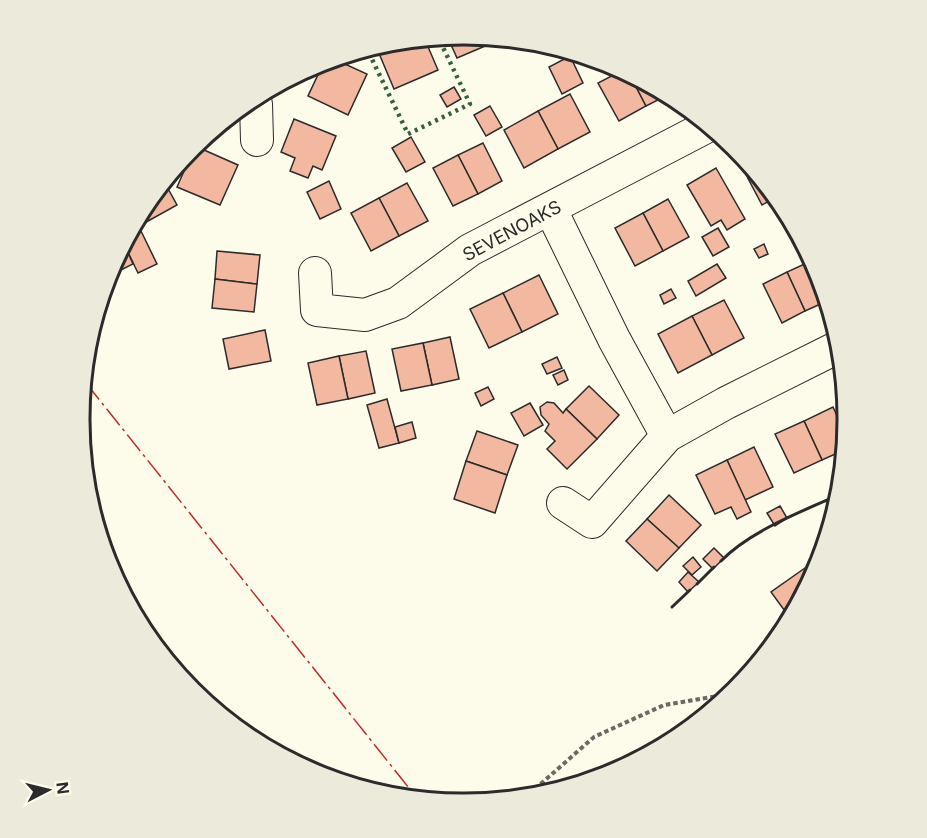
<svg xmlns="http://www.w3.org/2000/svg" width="927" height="838" font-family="Inter,sans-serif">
<rect width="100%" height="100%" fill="#fdfbea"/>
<g fill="#f2b8a0" stroke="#2b2b2b" stroke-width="1.5">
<path d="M 464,35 L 497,41 L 457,58 L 448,38 Z"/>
<path d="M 426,42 L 438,70 L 394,89 L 378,51 Z"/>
<path d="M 570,56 L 583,83 L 562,94 L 549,67 Z"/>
<path d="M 336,60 L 367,74 L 348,115 L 308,96 L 324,62 Z"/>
<path d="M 621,71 L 631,77 L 646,106 L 619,121 L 598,83 Z"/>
<path d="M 631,77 L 662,98 L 646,106 Z"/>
<path d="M 454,87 L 461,99 L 447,107 L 440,95 Z"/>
<path d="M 570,94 L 590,132 L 558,149 L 538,111 Z"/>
<path d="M 490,106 L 502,127 L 486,136 L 474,115 Z"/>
<path d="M 538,111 L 558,149 L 524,168 L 504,130 Z"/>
<path d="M 294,119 L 336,136 L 322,170 L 313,166 L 308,178 L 290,171 L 295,158 L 281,152 Z"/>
<path d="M 411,137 L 425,162 L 406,172 L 392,148 Z"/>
<path d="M 483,143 L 502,181 L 478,194 L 458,155 Z"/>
<path d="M 195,146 L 238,165 L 220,205 L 177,187 Z"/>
<path d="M 458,155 L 478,194 L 453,206 L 433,168 Z"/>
<path d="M 747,164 L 771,200 L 762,205 L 742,167 Z"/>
<path d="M 716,168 L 745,219 L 727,230 L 721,220 L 711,226 L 687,185 Z"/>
<path d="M 329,181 L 341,209 L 320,219 L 307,192 Z"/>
<path d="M 407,183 L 428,221 L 399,236 L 379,198 Z"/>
<path d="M 166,185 L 177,205 L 139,226 Z"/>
<path d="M 379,198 L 399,236 L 371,251 L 351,213 Z"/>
<path d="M 668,199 L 689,237 L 663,251 L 643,213 Z"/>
<path d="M 643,213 L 663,251 L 635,266 L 615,228 Z"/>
<path d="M 718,228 L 729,247 L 713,256 L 702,237 Z"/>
<path d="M 141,231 L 157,264 L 138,273 L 125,246 L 134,234 Z"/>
<path d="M 764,244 L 768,254 L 759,258 L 754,249 Z"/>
<path d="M 125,246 L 133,264 L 117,272 L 114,264 Z"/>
<path d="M 217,251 L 260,255 L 257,284 L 215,279 Z"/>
<path d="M 811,261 L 819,272 L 825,302 L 805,311 L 787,272 Z"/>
<path d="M 717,264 L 726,278 L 696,296 L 688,281 Z"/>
<path d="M 787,272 L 805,311 L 782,323 L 763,284 Z"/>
<path d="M 539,275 L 558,314 L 522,332 L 503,293 Z"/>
<path d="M 215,279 L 257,284 L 254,312 L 212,308 Z"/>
<path d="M 671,289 L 676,298 L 664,304 L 660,295 Z"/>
<path d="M 503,293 L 522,332 L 489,348 L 470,309 Z"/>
<path d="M 724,300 L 744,338 L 712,355 L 692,316 Z"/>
<path d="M 692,316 L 712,355 L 678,373 L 658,334 Z"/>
<path d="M 265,330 L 271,361 L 229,369 L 223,339 Z"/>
<path d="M 450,337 L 459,379 L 432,385 L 423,343 Z"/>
<path d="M 423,343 L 432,385 L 401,391 L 392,349 Z"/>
<path d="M 366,351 L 375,393 L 348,399 L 339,356 Z"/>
<path d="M 339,356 L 348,399 L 317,405 L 308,363 Z"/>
<path d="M 557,357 L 562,368 L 547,374 L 542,364 Z"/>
<path d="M 564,370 L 568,380 L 558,385 L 553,375 Z"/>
<path d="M 589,386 L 619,415 L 597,439 L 566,409 Z"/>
<path d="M 488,387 L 494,399 L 481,406 L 475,393 Z"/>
<path d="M 387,399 L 399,443 L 379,448 L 367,405 Z"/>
<path d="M 547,402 L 554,403 L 563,413 L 566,409 L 597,439 L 567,469 L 547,449 L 555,441 L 545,431 L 549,424 L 541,415 L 540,407 Z"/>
<path d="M 530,403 L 543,425 L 524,436 L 511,413 Z"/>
<path d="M 833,407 L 845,433 L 842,451 L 822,460 L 804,421 Z"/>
<path d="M 804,421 L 822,460 L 794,473 L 775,434 Z"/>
<path d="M 412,422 L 416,438 L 399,443 L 395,427 Z"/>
<path d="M 477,431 L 518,445 L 507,475 L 466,461 Z"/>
<path d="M 754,447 L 773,487 L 745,500 L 727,460 Z"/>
<path d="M 727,460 L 751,512 L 737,519 L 731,507 L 715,514 L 696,475 Z"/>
<path d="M 466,461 L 507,475 L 495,513 L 454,499 Z"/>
<path d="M 669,495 L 701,525 L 679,548 L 647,519 Z"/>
<path d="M 780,506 L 787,518 L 775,526 L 767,513 Z"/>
<path d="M 647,519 L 679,548 L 657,571 L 626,541 Z"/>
<path d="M 714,548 L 724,558 L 713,569 L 703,559 Z"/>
<path d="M 693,557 L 701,567 L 692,575 L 683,566 Z"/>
<path d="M 805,568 L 811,578 L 787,614 L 771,592 Z"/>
<path d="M 688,572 L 699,582 L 688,592 L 679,582 Z"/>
</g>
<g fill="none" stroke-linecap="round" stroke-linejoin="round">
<defs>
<g id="minor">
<path d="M 256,104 L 257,140"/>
<path d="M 551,210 L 614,339 L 667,436"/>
<path d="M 315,273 L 317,310 L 365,315 L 398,303 L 470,250 L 706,127"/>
<path d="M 563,503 L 592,522 L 667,436 L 726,403 L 834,349"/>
</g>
</defs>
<use href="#minor" stroke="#2b2b2b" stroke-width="34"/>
<path stroke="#6a6964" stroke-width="4" stroke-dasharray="4.5 3" stroke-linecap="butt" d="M 535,789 L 594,737 L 664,705 L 730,694"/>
<use href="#minor" stroke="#fdfbea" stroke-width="32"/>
<path stroke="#34623c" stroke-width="4.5" stroke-dasharray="3 4.5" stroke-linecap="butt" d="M 369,53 L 408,134 L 470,104 L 439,39"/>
<g stroke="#2b2b2b" stroke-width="3">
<path d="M 721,561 C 748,533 797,513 832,498"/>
<path d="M 697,584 L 714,567"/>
<path d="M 672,607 L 690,590"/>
</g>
<path stroke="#c62828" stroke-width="1.5" stroke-dasharray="21 4.5 3 4.5" stroke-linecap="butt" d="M 86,383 L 413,793"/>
</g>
<g text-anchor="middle" stroke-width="4.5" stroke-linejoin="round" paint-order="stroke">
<g font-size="18" fill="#2b2b2b" stroke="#fdfbea">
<text transform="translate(512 231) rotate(-28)" y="6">SEVENOAKS</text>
</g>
</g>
<path d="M0 0H927V838H0ZM463 45H464A373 373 0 0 1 837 418V420A373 373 0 0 1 464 793H463A373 373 0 0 1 90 420V418A373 373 0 0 1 463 45Z" fill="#eceadb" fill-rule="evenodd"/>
<path fill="none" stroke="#2b2b2b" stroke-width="3" d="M463 45H464A373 373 0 0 1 837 418V420A373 373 0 0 1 464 793H463A373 373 0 0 1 90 420V418A373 373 0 0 1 463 45Z"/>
<g transform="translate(48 790) rotate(83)" stroke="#fdfbea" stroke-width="4.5" paint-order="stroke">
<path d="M0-4.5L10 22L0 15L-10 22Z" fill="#2b2b2b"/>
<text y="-9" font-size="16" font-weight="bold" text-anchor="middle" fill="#2b2b2b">N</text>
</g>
</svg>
